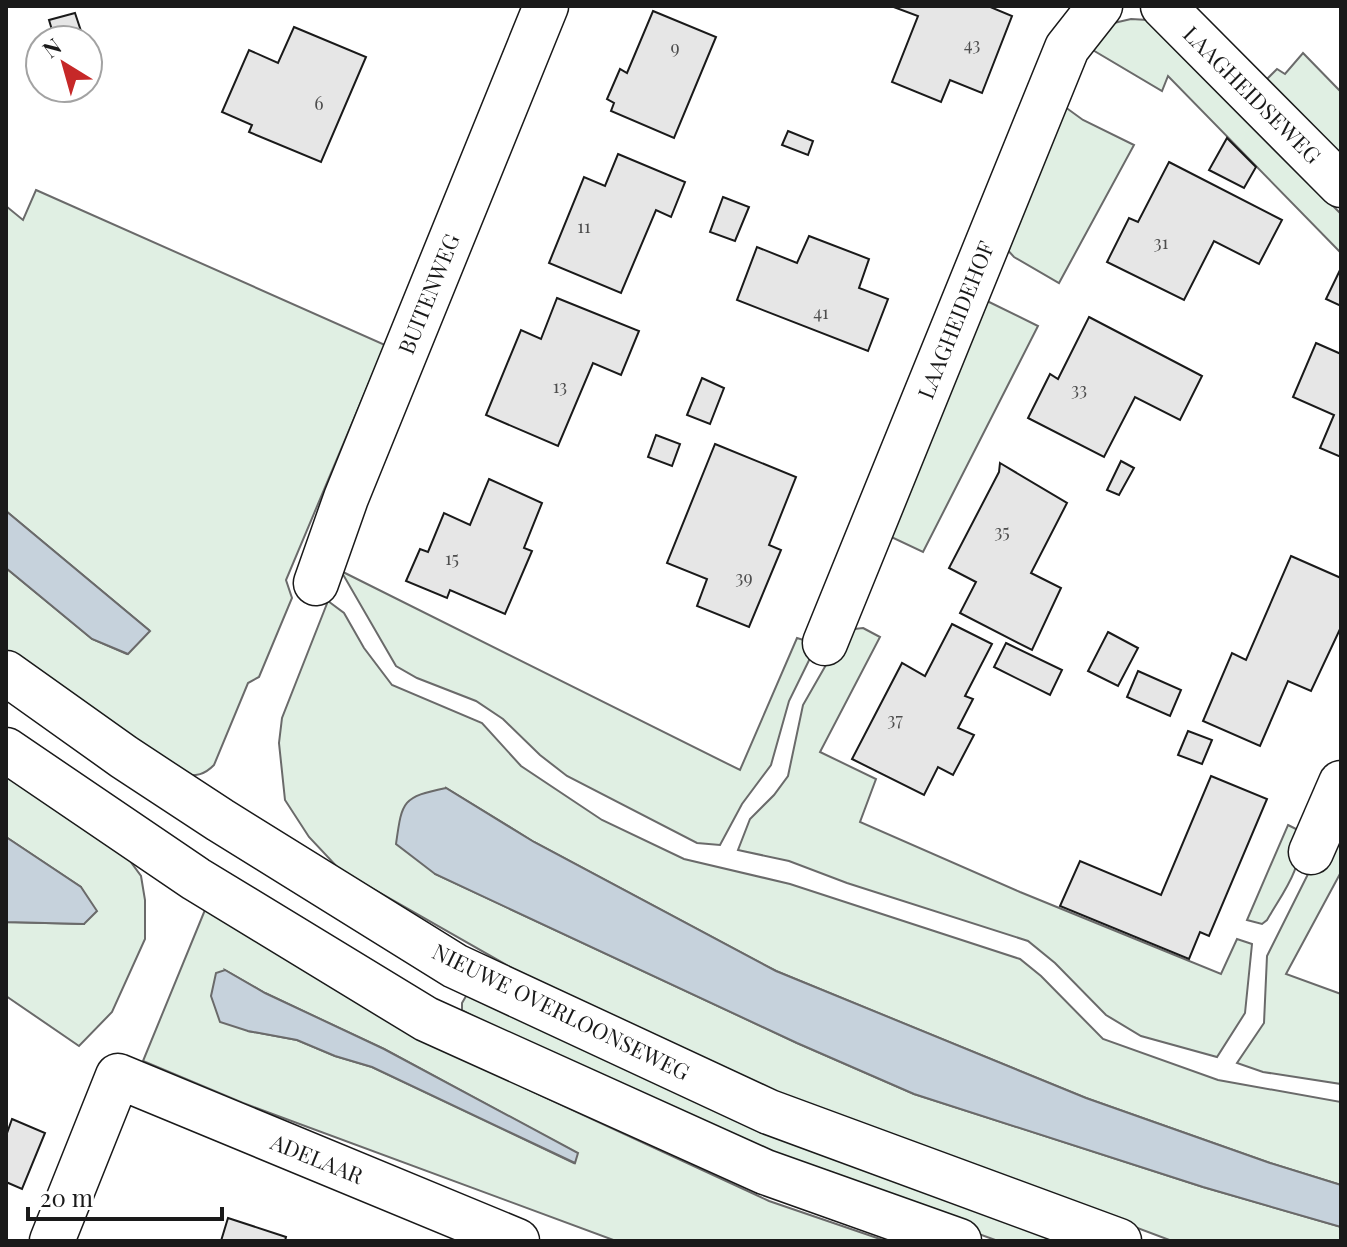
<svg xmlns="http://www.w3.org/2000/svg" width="1347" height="1247" font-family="'Playfair Display',serif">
<rect width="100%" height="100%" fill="#fff"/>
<g fill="#e0efe3" stroke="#6a6a6a" stroke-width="2" fill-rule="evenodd">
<path d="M 1131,19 L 1148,20 L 1341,214 L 1341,253 L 1168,76 L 1162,91 L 1086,46 L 1101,26 Z"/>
<path d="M 1303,53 L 1341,92 L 1341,166 L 1262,84 L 1277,69 L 1285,74 Z"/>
<path d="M 1061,104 L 1083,120 L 1134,145 L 1059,283 L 1014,257 L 1004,246 Z"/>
<path d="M 36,190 L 385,345 L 286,580 L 292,598 L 259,677 L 248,683 L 214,765 C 204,775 197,776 184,775 L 6,652 L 6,568 L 92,639 L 127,654 L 149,630 L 6,511 L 6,206 L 23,220 Z"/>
<path d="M 983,299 L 1038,326 L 923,552 L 887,535 Z"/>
<path d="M 341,571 L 740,770 L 797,638 L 817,644 L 789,701 L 771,765 L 742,804 L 720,845 L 697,843 L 567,776 L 540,755 L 503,719 L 476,701 L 417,678 L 396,666 Z"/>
<path d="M 328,601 L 344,613 L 364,648 L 392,685 L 482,723 L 521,766 L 602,820 L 684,859 L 790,884 L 1020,959 L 1041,976 L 1103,1039 L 1218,1080 L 1341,1102 L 1341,1185 L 1270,1163 L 1086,1098 L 776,971 L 534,842 L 446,788 L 435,874 L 797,1043 L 914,1094 L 1203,1187 L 1341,1227 L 1341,1241 L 1172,1241 L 712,1068 L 531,979 L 340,870 L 309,837 L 285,800 L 279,743 L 282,718 Z"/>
<path d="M 863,628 L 880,637 L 820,752 L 876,779 L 860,822 L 1020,892 L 1221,974 L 1237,939 L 1252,944 L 1245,1013 L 1217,1057 L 1141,1036 L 1106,1015 L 1055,963 L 1028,941 L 847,883 L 789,861 L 738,850 L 750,819 L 774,795 L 788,776 L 803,705 L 846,630 Z"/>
<path d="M 6,768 L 122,850 L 141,876 L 145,900 L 145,939 L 112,1012 L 79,1046 L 6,996 L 6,922 L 84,924 L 81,887 L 6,837 Z"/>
<path d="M 1288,825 L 1300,831 C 1303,869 1285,889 1267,920 L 1262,924 L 1247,920 Z"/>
<path d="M 1341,828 L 1341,872 L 1286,974 L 1341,994 L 1341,1084 L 1263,1072 L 1237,1063 L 1264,1023 L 1267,956 L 1316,858 Z"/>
<path d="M 207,905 L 525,1088 L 769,1201 L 886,1241 L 616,1241 L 243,1103 L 143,1061 ZM 225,970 L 265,993 L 384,1049 L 577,1153 L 574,1163 L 372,1067 L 335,1056 L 297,1040 L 248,1031 Z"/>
<path d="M 469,991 L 1070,1241 L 998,1241 L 805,1171 L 478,1019 L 462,1010 L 462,1003 Z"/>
</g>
<g fill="#c6d2dc" stroke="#6a6a6a" stroke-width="2">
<path d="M 6,511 L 150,631 L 128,654 L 92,639 L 6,568 Z"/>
<path d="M 446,788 L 534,842 L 776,971 L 1086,1098 L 1270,1163 L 1341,1185 L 1341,1227 L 1203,1187 L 914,1094 L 797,1043 L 435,874 L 396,844 C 402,801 402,797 446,788 Z"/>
<path d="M 6,837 L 81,887 L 97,911 L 84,924 L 6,922 Z"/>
<path d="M 225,970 L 265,993 L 384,1049 L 578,1153 L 575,1163 L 372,1067 L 335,1056 L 297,1040 L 248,1031 L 220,1022 L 211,996 L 216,973 Z"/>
</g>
<g fill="#e6e6e6" stroke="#1a1a1a" stroke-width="2">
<path d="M 891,6 L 988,6 L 1012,16 L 982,93 L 950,80 L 941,102 L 892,82 L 918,16 Z"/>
<path d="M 653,11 L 716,37 L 674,138 L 611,111 L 614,103 L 607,99 L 620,69 L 627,73 Z"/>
<path d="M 75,13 L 84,40 L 55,40 L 49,20 Z"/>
<path d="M 294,27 L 366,57 L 321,162 L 249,132 L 252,125 L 222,112 L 249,50 L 278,63 Z"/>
<path d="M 788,131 L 813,141 L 808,155 L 782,145 Z"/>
<path d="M 1227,138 L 1256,167 L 1244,188 L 1209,170 Z"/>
<path d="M 618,154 L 685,182 L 671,217 L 656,210 L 621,293 L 549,263 L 584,177 L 605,186 Z"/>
<path d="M 1169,162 L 1282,220 L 1259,264 L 1214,241 L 1184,300 L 1107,262 L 1129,218 L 1138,222 Z"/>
<path d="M 723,197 L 749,207 L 735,241 L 710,232 Z"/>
<path d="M 809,236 L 869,259 L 859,288 L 888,299 L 868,351 L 737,300 L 757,247 L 797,263 Z"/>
<path d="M 1341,268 L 1341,306 L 1326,299 Z"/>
<path d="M 557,298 L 639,331 L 621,375 L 593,363 L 558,446 L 486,415 L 521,330 L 541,339 Z"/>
<path d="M 1089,317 L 1202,376 L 1180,420 L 1135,397 L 1104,457 L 1028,418 L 1050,374 L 1058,379 Z"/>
<path d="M 1316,343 L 1341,354 L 1341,457 L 1320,448 L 1334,415 L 1293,397 Z"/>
<path d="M 702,378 L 724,388 L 710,424 L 687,415 Z"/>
<path d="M 656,435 L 680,444 L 672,466 L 648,457 Z"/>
<path d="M 715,444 L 796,477 L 769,545 L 781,550 L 749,627 L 697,606 L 707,579 L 667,563 Z"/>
<path d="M 1121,461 L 1134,468 L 1119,495 L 1107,490 Z"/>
<path d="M 1000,463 L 1067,503 L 1031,573 L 1061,588 L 1032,650 L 960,613 L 976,582 L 949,568 L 999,472 Z"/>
<path d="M 489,479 L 542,503 L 524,548 L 532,551 L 505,614 L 450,590 L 447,598 L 406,581 L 420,549 L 428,552 L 444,513 L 470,525 Z"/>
<path d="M 1291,556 L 1341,578 L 1341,627 L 1311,691 L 1288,681 L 1260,746 L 1203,721 L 1232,653 L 1246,660 Z"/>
<path d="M 952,624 L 992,644 L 965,696 L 973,699 L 958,728 L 974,735 L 953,775 L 938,767 L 924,795 L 852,759 L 902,663 L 925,676 Z"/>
<path d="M 1108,632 L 1138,648 L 1118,686 L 1088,671 Z"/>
<path d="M 1006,643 L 1062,670 L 1050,695 L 994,667 Z"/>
<path d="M 1138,671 L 1181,690 L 1170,716 L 1127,697 Z"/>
<path d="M 1188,731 L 1212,740 L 1202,764 L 1178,755 Z"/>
<path d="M 1211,776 L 1267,799 L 1209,936 L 1200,932 L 1189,959 L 1060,906 L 1080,861 L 1161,895 Z"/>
<path d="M 12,1119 L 45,1133 L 22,1189 L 6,1182 L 6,1136 Z"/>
<path d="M 228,1218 L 286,1237 L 285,1241 L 221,1241 Z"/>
</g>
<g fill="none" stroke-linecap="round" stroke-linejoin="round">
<defs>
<g id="minor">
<path d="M 1163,6 L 1341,185"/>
<path d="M 316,583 L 346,498 L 546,6"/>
<path d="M 825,643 L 1067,48 L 1100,6"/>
<path d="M 6,673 L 124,757 L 220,820 L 455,966 L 769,1112 L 1119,1241"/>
<path d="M 6,750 L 196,879 L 426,1019 L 765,1172 L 959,1241"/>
<path d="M 1311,852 L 1341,783"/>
<path d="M 52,1241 L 118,1076 L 517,1241"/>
</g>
</defs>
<use href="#minor" stroke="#1a1a1a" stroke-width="47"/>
<use href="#minor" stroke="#fff" stroke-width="44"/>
</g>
<g text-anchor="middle" stroke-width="6" stroke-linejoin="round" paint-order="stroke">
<g font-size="18" fill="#4d4d4d">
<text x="972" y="51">43</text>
<text x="675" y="54">9</text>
<text x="319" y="110">6</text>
<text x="584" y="233">11</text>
<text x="1161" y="249">31</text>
<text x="821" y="319">41</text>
<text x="560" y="393">13</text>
<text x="1079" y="396">33</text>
<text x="1002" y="538">35</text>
<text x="452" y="565">15</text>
<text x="744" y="584">39</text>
<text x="895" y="726">37</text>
</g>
<g font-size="22" fill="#1a1a1a" stroke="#fff">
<text transform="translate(1252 95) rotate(45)" y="8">LAAGHEIDSEWEG</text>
<text transform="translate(429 294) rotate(-68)" y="8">BUITENWEG</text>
<text transform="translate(956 320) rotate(-68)" y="8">LAAGHEIDEHOF</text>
<text transform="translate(561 1012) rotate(26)" y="8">NIEUWE OVERLOONSEWEG</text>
<text transform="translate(317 1159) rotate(22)" y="8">ADELAAR</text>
</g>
</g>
<rect width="1347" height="1247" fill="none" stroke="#1a1a1a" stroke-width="16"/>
<g transform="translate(64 64) rotate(323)"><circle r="38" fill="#ffffff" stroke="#a3a3a3" stroke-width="2"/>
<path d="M0-6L14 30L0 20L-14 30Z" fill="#c62828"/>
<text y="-12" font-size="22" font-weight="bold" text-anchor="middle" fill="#1a1a1a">N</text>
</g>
<path d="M28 1207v12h194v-12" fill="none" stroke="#1a1a1a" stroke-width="4"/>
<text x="40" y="1207" font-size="24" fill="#1a1a1a" stroke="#ffffff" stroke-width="6" paint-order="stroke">20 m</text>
</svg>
